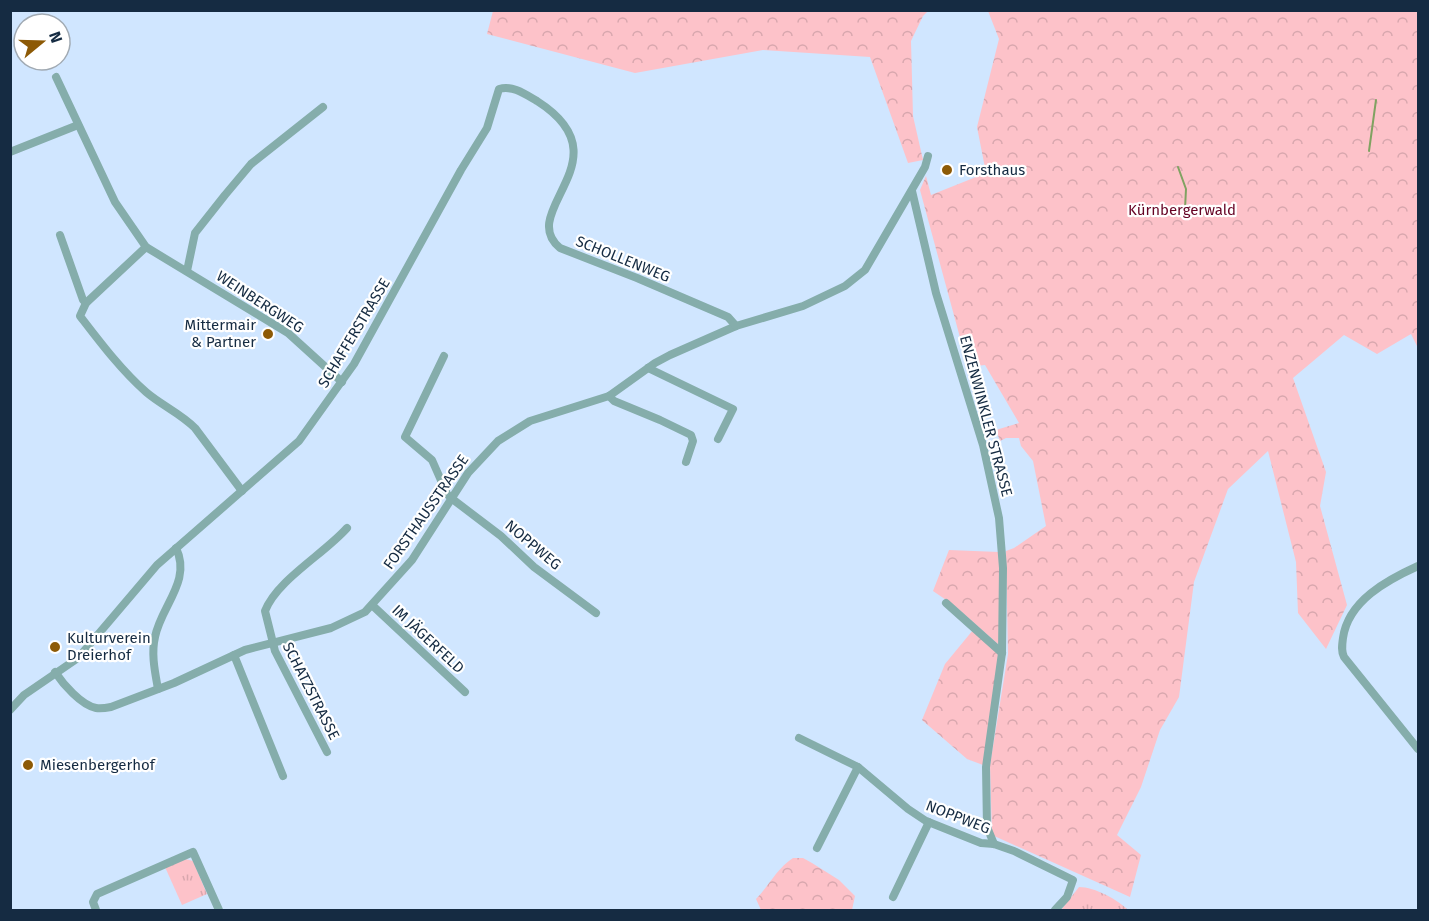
<svg xmlns="http://www.w3.org/2000/svg" width="1429" height="921" font-family="'Fira Sans',sans-serif">
<defs>
<pattern id="grass-tufts" width="24" height="20" patternUnits="userSpaceOnUse" patternTransform="scale(1.5)"><rect width="24" height="20" fill="#fdc2c9"/><path d="M3 7l-1-3M5 7V3M7 7l1-3M15 17l-1-3M17 17v-4M19 17l1-3" fill="none" stroke="#d8a7ae"/></pattern>
<pattern id="forest-crowns" width="20" height="18" patternUnits="userSpaceOnUse" patternTransform="scale(1.5)"><rect width="20" height="18" fill="#fdc2c9"/><path d="M2 6a3 3 0 1 1 6 0M12 15a3 3 0 1 1 6 0" fill="none" stroke="#d8a7ae"/></pattern>
</defs>
<rect width="100%" height="100%" fill="#d0e6ff"/>
<g fill="url(#grass-tufts)">
<path d="M 185,859 L 193,861 L 207,894 L 182,905 L 165,867 Z"/>
<path d="M 1079,887 C 1095,887 1118,900 1128,910 L 1061,910 Z"/>
</g>
<g fill="url(#forest-crowns)">
<path d="M 493,11 L 928,11 L 923,16 L 911,41 L 913,116 L 923,160 L 908,163 L 870,57 L 763,50 L 635,73 L 487,34 Z"/>
<path d="M 988,11 L 1418,11 L 1418,348 L 1411,334 L 1377,354 L 1344,335 L 1293,378 L 1326,472 L 1320,506 L 1347,605 L 1326,649 L 1298,613 L 1296,562 L 1268,451 L 1228,489 L 1194,582 L 1179,697 L 1160,730 L 1141,787 L 1117,835 L 1141,855 L 1130,897 L 992,835 L 990,765 L 1008,654 L 1006,551 L 1014,548 L 1046,526 L 1033,461 L 1021,446 L 1019,438 L 1006,438 L 1000,441 L 996,430 L 1019,423 L 985,365 L 968,367 L 920,190 L 926,176 L 931,195 L 986,173 L 977,127 L 999,39 Z"/>
<path d="M 949,550 L 999,552 L 999,645 L 955,606 L 933,591 Z"/>
<path d="M 973,630 L 1000,654 L 983,765 L 967,759 L 922,720 L 945,664 Z"/>
<path d="M 793,858 L 803,858 L 812,863 L 839,880 L 855,896 L 852,910 L 761,910 L 756,899 C 769,886 777,868 793,858 Z"/>
</g>
<g fill="none" stroke-linecap="round" stroke-linejoin="round">
<g stroke="#80a261" stroke-width="2">
<path d="M 1369,151 L 1376,100"/>
<path d="M 1178,167 L 1186,189 L 1185,209"/>
</g>
<g stroke="#85adab" stroke-width="8">
<path d="M 56,77 L 115,202 L 146,247 L 288,333 L 342,382"/>
<path d="M 10,152 L 78,125"/>
<path d="M 912,191 L 936,293 L 983,445 L 999,518 L 1003,568 L 1002,653 L 986,767 L 987,827 L 994,844"/>
<path d="M 60,235 L 83,300 L 86,303"/>
<path d="M 146,247 L 86,303 L 80,316 C 100,342 121,370 146,392 C 161,405 180,413 195,428 L 242,491"/>
<path d="M 187,271 L 195,233 L 225,195 L 251,164 L 323,107"/>
<path d="M 444,356 L 405,437 L 432,460 L 447,494 L 451,498 L 501,536 L 534,567 L 596,613"/>
<path d="M 648,368 L 733,409 L 718,439"/>
<path d="M 609,396 L 614,401 L 660,420 L 691,435 L 693,441 L 686,462"/>
<path d="M 1418,566 C 1387,580 1348,601 1343,638 C 1342,645 1341,651 1344,657 L 1418,749"/>
<path d="M 946,603 L 1002,653"/>
<path d="M 372,605 L 465,692"/>
<path d="M 234,655 L 283,776"/>
<path d="M 55,672 C 63,684 81,705 96,708 C 101,709 106,708 111,707 L 174,683 L 245,650 L 331,628 L 365,612 L 412,560 L 468,473 L 498,441 L 530,421 L 609,396 L 655,363 L 670,355 L 736,326 L 803,306 L 845,286 L 865,270 L 925,167 L 928,156"/>
<path d="M 158,689 C 155,672 151,654 155,637 C 161,606 192,581 176,548"/>
<path d="M 10,710 L 24,695 L 78,658 L 157,565 L 299,441 L 354,364 L 461,170 L 487,128 L 499,89 C 513,85 525,94 537,101 C 628,159 515,211 560,248 L 637,278 L 728,317 L 736,326"/>
<path d="M 799,738 L 858,767"/>
<path d="M 327,752 L 275,651 L 265,611 C 277,580 324,554 347,528"/>
<path d="M 817,848 L 858,767 L 908,809 L 926,821 L 981,843 L 994,844 L 1014,851 L 1073,880 L 1067,897 L 1055,910"/>
<path d="M 893,897 L 929,822"/>
<path d="M 96,910 L 93,902 L 97,894 L 193,852 L 219,910"/>
</g>
</g>
<g fill="#8d5a06" stroke="#fff" stroke-width="2">
<circle cx="947" cy="170" r="6"/>
<circle cx="268" cy="334" r="6"/>
<circle cx="55" cy="647" r="6"/>
<circle cx="28" cy="765" r="6"/>
</g>
<g text-anchor="middle" stroke-width="4.5" stroke-linejoin="round" paint-order="stroke">
<g font-size="15" fill="#152b42" stroke="#fff" text-anchor="start">
<text x="959" y="175">Forsthaus</text>
<text x="256" y="330" text-anchor="end">Mittermair<tspan x="256" dy="17">&amp; Partner</tspan></text>
<text x="67" y="643">Kulturverein<tspan x="67" dy="17">Dreierhof</tspan></text>
<text x="40" y="770">Miesenbergerhof</text>
</g>
<g font-size="15" fill="#660425" stroke="#fff">
<text x="1182" y="215">Kürnbergerwald</text>
</g>
<g font-size="15" fill="#152b42" stroke="#fff">
<text transform="translate(623 259) rotate(22)" y="5">SCHOLLENWEG</text>
<text transform="translate(260 302) rotate(33)" y="5">WEINBERGWEG</text>
<text transform="translate(354 333) rotate(-59)" y="5">SCHAFFERSTRASSE</text>
<text transform="translate(986 416) rotate(75)" y="5">ENZENWINKLER STRASSE</text>
<text transform="translate(426 512) rotate(-55)" y="5">FORSTHAUSSTRASSE</text>
<text transform="translate(533 545) rotate(40)" y="5">NOPPWEG</text>
<text transform="translate(428 639) rotate(43)" y="5">IM JÄGERFELD</text>
<text transform="translate(311 691) rotate(63)" y="5">SCHATZSTRASSE</text>
<text transform="translate(958 817) rotate(21)" y="5">NOPPWEG</text>
</g>
</g>
<rect width="1429" height="921" fill="none" stroke="#152b42" stroke-width="24"/>
<g transform="translate(42 42) rotate(71)"><circle r="28" fill="#ffffff" stroke="#a1aab3" stroke-width="1.5"/>
<path d="M0-4.5L10 22L0 15L-10 22Z" fill="#8d5a06"/>
<text y="-9" font-size="16" font-weight="bold" text-anchor="middle" fill="#152b42">N</text>
</g>
</svg>
